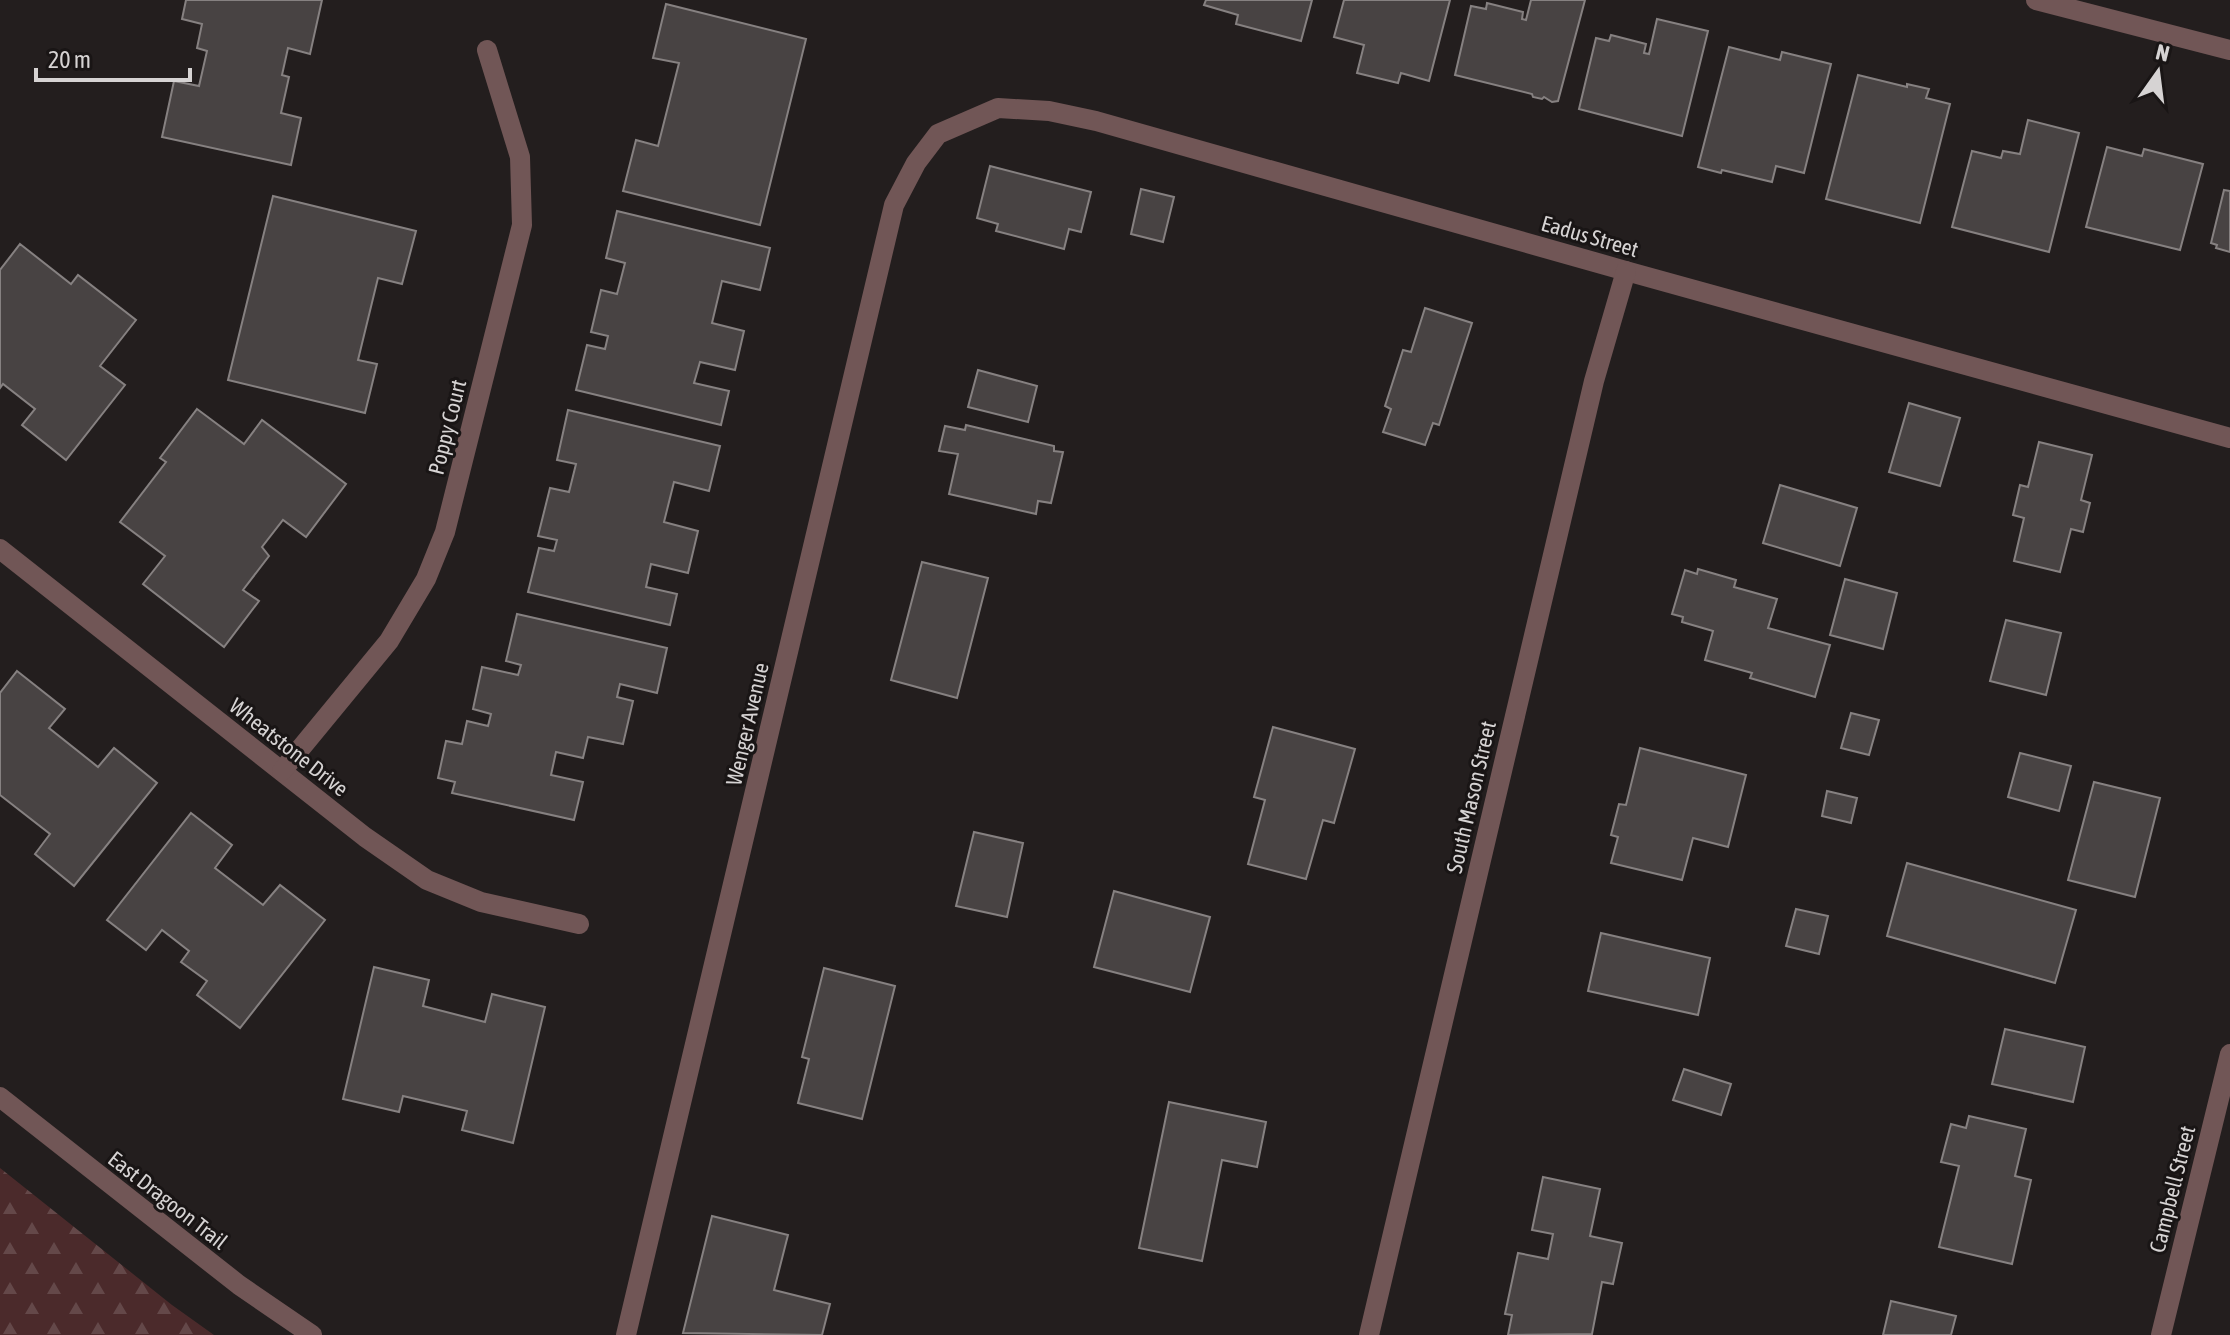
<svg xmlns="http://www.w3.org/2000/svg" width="2230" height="1335" font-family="'Asap Condensed',sans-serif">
<defs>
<pattern id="forest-firs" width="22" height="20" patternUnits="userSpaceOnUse" patternTransform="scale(2)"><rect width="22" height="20" fill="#4b2a2b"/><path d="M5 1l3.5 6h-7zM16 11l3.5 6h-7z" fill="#644849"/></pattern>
</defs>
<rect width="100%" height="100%" fill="#231e1e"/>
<path fill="url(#forest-firs)" d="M 0,1168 L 172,1305 L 214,1335 L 0,1335 Z"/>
<g fill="#484343" stroke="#868181" stroke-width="2">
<path d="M 186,0 L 322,0 L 310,54 L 288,48 L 282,75 L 289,77 L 281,113 L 301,118 L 291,165 L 162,137 L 174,81 L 199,86 L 207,51 L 197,48 L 202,24 L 182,19 Z"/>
<path d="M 1206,0 L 1312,0 L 1301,41 L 1236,24 L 1238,15 L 1204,5 Z"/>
<path d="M 1344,0 L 1450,0 L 1429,81 L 1401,73 L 1398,83 L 1357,73 L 1364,45 L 1334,37 Z"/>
<path d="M 1531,0 L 1585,0 L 1558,101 L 1552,102 L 1544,97 L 1542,99 L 1533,97 L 1532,94 L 1455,75 L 1471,6 L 1486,9 L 1487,3 L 1523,12 L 1522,19 L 1526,20 Z"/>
<path d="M 666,4 L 806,39 L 760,225 L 623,191 L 636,140 L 658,146 L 679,63 L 653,58 Z"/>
<path d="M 1657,19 L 1708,31 L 1682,136 L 1579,109 L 1596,38 L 1609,41 L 1611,35 L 1646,44 L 1644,53 L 1649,54 Z"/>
<path d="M 1729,47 L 1780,60 L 1782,52 L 1831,64 L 1804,173 L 1776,166 L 1772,182 L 1722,170 L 1721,173 L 1698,167 Z"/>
<path d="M 1858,75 L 1907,87 L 1907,84 L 1929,89 L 1926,98 L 1950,104 L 1920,223 L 1826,199 Z"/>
<path d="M 2028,120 L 2079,133 L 2049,252 L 1952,227 L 1972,151 L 2001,158 L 2003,151 L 2020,154 Z"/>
<path d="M 2107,147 L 2142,156 L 2144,149 L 2203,164 L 2180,250 L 2086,227 Z"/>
<path d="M 990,166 L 1091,192 L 1081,232 L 1069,229 L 1064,249 L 996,231 L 998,224 L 977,218 Z"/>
<path d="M 1141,189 L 1174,197 L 1163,242 L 1131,234 Z"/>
<path d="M 2224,190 L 2230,191 L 2230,252 L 2216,248 L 2217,245 L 2211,243 Z"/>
<path d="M 273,196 L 416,231 L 402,284 L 378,278 L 358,360 L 377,364 L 365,413 L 228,380 Z"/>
<path d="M 617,211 L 770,248 L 760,290 L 722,281 L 712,323 L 744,331 L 735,370 L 700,362 L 694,383 L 729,391 L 721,425 L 576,390 L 587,345 L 605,349 L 608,336 L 591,332 L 601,290 L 617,294 L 625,263 L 606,258 Z"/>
<path d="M 20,244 L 71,284 L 78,275 L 136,320 L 100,366 L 125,385 L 66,460 L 22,425 L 35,409 L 3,384 L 0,388 L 0,270 Z"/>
<path d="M 1425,308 L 1472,323 L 1439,425 L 1433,423 L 1425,445 L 1383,432 L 1391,409 L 1385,406 L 1403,350 L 1411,352 Z"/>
<path d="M 978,370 L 1037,386 L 1028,422 L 968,407 Z"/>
<path d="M 1909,403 L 1960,418 L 1940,486 L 1889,472 Z"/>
<path d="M 197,409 L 244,444 L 262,420 L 346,484 L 306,537 L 283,520 L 262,547 L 269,556 L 243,590 L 259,601 L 224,647 L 143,584 L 165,556 L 120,522 L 166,462 L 160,458 Z"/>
<path d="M 568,410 L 720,446 L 709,491 L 674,482 L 664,522 L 698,531 L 688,573 L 651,564 L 646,587 L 677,594 L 670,625 L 528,592 L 539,548 L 554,551 L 557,540 L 538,536 L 550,488 L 569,492 L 576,464 L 557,460 Z"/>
<path d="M 966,425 L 1054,446 L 1054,451 L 1063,452 L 1051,503 L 1038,501 L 1036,514 L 949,494 L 958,454 L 939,451 L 945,426 L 965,430 Z"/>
<path d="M 2039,442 L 2092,455 L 2081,500 L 2090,503 L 2083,532 L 2071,529 L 2060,572 L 2014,561 L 2024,518 L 2013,515 L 2020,485 L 2028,487 Z"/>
<path d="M 1780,485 L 1857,508 L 1840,566 L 1763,543 Z"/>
<path d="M 922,562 L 988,578 L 957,698 L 891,680 Z"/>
<path d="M 1698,569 L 1736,580 L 1734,587 L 1777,599 L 1768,628 L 1830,645 L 1815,697 L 1750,678 L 1752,673 L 1705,660 L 1713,631 L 1682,622 L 1683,617 L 1672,614 L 1685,570 L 1697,574 Z"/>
<path d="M 1845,579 L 1897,593 L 1883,649 L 1830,635 Z"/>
<path d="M 517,614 L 667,648 L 657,693 L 620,684 L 617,697 L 633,701 L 623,744 L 588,737 L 583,758 L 556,752 L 551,775 L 583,782 L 574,820 L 452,793 L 455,782 L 438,778 L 446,741 L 462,744 L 467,721 L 488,726 L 491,714 L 473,709 L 482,667 L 518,675 L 521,665 L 506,661 Z"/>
<path d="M 2006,620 L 2061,633 L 2046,695 L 1990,681 Z"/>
<path d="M 17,671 L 65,709 L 49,728 L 98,767 L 114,748 L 157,783 L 74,886 L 35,854 L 50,834 L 0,795 L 0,693 Z"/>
<path d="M 1851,713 L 1879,720 L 1869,755 L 1841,748 Z"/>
<path d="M 1273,727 L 1355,749 L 1334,823 L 1323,820 L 1306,879 L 1248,864 L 1265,800 L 1254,797 Z"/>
<path d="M 1640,748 L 1746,775 L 1728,847 L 1693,838 L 1682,880 L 1611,863 L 1618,837 L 1611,835 L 1619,804 L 1626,805 Z"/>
<path d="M 2020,753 L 2071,766 L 2059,811 L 2008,797 Z"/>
<path d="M 2094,782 L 2160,798 L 2135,897 L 2068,880 Z"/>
<path d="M 1827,791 L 1857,798 L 1851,823 L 1822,816 Z"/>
<path d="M 191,813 L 232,845 L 215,868 L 263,905 L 280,885 L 325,920 L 240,1028 L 197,995 L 207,981 L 181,962 L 189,951 L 162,930 L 146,950 L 107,920 Z"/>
<path d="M 974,832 L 1023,843 L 1007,917 L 956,906 Z"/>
<path d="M 1907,863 L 2076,910 L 2055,983 L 1887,936 Z"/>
<path d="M 1114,891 L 1210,917 L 1190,992 L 1094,967 Z"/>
<path d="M 1796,909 L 1828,916 L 1819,954 L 1786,946 Z"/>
<path d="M 1601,933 L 1710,958 L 1698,1015 L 1588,991 Z"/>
<path d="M 374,967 L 429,980 L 423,1006 L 485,1022 L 492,994 L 545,1007 L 513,1143 L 462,1130 L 467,1111 L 403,1096 L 399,1112 L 343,1099 Z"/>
<path d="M 824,968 L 895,986 L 862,1119 L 798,1103 L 809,1059 L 802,1057 Z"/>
<path d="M 2005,1029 L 2085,1047 L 2073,1102 L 1992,1084 Z"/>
<path d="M 1684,1069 L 1731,1084 L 1721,1115 L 1673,1100 Z"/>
<path d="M 1169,1102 L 1266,1122 L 1257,1167 L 1222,1160 L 1202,1261 L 1139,1248 Z"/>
<path d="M 1969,1116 L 2026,1129 L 2015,1176 L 2031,1180 L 2012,1264 L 1939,1247 L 1959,1166 L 1941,1162 L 1951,1124 L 1966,1128 Z"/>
<path d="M 1543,1177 L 1600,1189 L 1590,1236 L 1622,1243 L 1613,1284 L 1602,1282 L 1592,1334 L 1508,1335 L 1512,1315 L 1505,1314 L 1518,1253 L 1548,1259 L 1553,1234 L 1532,1230 Z"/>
<path d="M 712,1216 L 788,1235 L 774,1290 L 830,1304 L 822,1335 L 683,1333 Z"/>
<path d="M 1891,1301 L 1956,1316 L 1951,1335 L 1883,1335 Z"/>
</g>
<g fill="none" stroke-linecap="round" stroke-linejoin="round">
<g stroke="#715656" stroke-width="20">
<path d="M 2036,0 L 2230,50"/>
<path d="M 0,549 L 365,837 L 427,880 L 481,902 L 579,924"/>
<path d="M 282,771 L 389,641 L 426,579 L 445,532 L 522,225 L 520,157 L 487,50"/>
<path d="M 626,1335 L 894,205 L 916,163 L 938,134 L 998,108 L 1049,111 L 1096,121 L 1626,271 L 2230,438"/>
<path d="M 1369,1335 L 1594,381 L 1626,271"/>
<path d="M 2161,1335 L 2230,1054"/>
</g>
<path stroke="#715656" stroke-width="20" d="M 0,1097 L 239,1285 L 312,1335"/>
</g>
<g text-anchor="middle" stroke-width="6" stroke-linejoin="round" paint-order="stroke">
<g font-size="22" fill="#d6d3d3" stroke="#191515">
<text transform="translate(1590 236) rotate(16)" y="8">Eadus Street</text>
<text transform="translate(447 427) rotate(-76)" y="8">Poppy Court</text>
<text transform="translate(747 724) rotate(-77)" y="8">Wenger Avenue</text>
<text transform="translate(289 747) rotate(38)" y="8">Wheatstone Drive</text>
<text transform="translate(1471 797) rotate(-77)" y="8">South Mason Street</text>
<text transform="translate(2172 1189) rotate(-76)" y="8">Campbell Street</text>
<text transform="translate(168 1200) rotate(38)" y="8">East Dragoon Trail</text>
</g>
</g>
<g transform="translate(2158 72) rotate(14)" stroke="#191515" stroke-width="6" paint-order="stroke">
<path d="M0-6L14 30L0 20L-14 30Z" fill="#d6d3d3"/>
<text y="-12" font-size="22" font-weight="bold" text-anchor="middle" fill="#d6d3d3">N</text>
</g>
<path d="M36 68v12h154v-12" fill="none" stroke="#d6d3d3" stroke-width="4"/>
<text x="48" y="68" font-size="24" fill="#d6d3d3" stroke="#191515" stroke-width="6" paint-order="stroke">20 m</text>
</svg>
